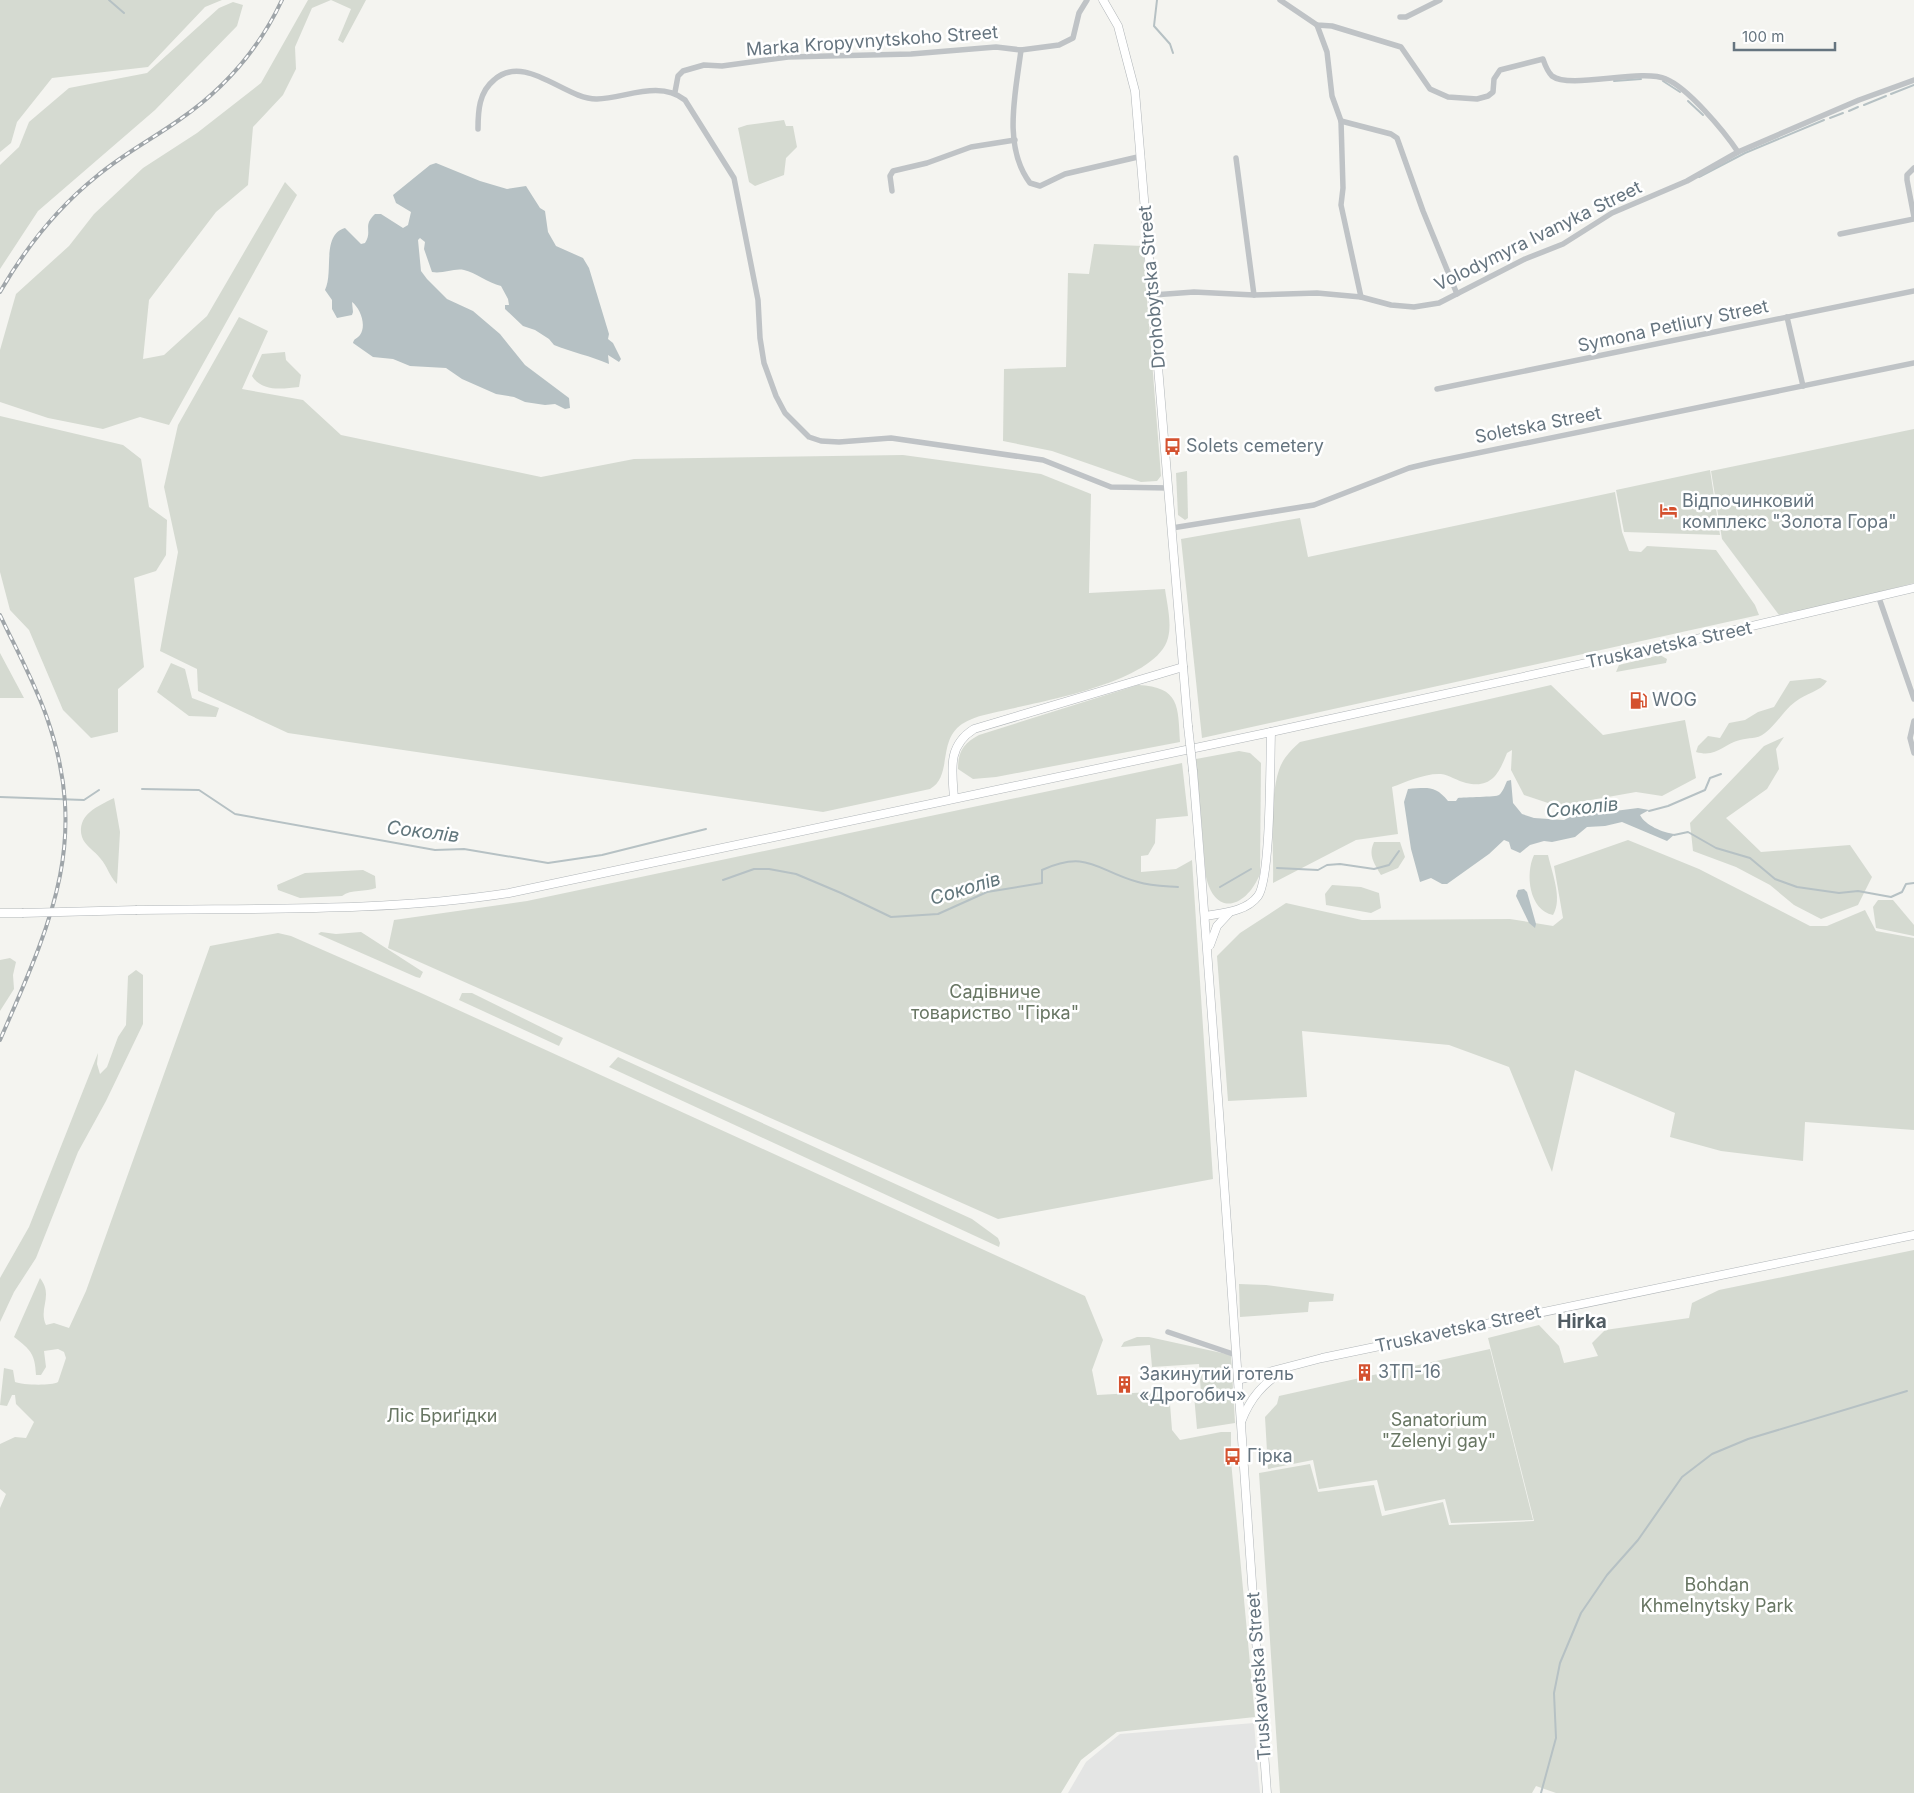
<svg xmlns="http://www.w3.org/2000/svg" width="1914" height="1793" font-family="Inter,sans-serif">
<rect width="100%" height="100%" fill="#f4f4f0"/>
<path fill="#e4e5e4" d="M 1254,1723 L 1260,1793 L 1068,1793 L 1086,1762 L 1120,1734 Z"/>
<g fill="#d5dad1">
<path d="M 0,0 L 222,0 L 205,7 L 148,67 L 52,78 L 17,122 L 11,143 L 0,152 Z"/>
<path d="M 308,0 L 331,0 L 312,8 L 295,47 L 296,69 L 283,95 L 253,127 L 248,185 L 216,212 L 149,300 L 143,359 L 164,355 L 207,316 L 285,182 L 297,195 L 169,425 L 140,417 L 103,429 L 48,418 L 0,402 L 0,350 L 16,294 L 69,246 L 94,214 L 143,168 L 197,133 L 261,83 Z"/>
<path d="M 331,0 L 366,0 L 343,43 L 338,40 L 351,9 Z"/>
<path d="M 233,2 L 243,5 L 237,26 L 155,110 L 38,211 L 0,269 L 0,165 L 19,147 L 29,122 L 69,88 L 147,73 L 219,8 Z"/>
<path d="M 784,120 L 786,126 L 793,126 L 797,147 L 786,158 L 784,175 L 755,186 L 749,182 L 738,128 L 747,125 Z"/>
<path d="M 1094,244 L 1143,246 L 1161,476 L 1157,481 L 1141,482 L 1052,451 L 1003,441 L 1004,369 L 1066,367 L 1068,273 L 1089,274 Z"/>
<path d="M 239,317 L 268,331 L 242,389 L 303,400 L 341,435 L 541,477 L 634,459 L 903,455 L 1041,474 L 1091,494 L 1089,593 L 1165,589 C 1167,604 1172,623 1168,638 C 1157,681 1048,700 1010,709 C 994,713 976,715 962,724 C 937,741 953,776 930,789 L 823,812 L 288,733 L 198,691 L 197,669 L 160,651 L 178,552 L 164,487 L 178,425 Z"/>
<path d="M 285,352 L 286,360 L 301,375 L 299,387 C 282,389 262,392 252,376 L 262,354 Z"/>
<path d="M 0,416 L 123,445 L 141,459 L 149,507 L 167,520 L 166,555 L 156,571 L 134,578 L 144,667 L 118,689 L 118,732 L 91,738 L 63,710 L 29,630 L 10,610 L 0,572 Z"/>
<path d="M 1914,429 L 1914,583 L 1801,612 L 1795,611 L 1779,615 L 1722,539 L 1711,471 Z"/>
<path d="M 1710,470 L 1720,535 L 1624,532 L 1616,490 Z"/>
<path d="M 1187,471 L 1188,518 L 1185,520 L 1178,515 L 1176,473 Z"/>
<path d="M 1615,492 L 1622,532 L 1629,551 L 1641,552 L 1647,546 L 1716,550 L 1755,605 L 1759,615 L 1202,738 L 1181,539 L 1300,518 L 1308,557 Z"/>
<path d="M 0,653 L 24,698 L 0,698 Z"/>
<path d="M 1660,655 L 1667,659 L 1666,663 L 1616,672 L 1619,665 Z"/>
<path d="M 171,663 L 185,669 L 192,698 L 219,708 L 216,717 L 189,716 L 157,692 Z"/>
<path d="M 1820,678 L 1827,681 C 1820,692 1806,693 1795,702 C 1784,710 1777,724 1765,733 C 1756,740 1749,737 1740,740 C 1723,744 1717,758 1696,752 L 1698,746 L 1708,736 L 1720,738 L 1729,723 L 1745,720 L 1758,712 L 1774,707 L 1790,681 Z"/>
<path d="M 1138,685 C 1180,687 1178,706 1180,742 L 996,777 L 973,779 L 958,769 C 958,751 964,743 979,735 Z"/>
<path d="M 1551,685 L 1603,735 L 1685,720 L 1696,778 L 1662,796 L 1636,792 L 1557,806 L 1524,795 L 1511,770 L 1512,750 L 1507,753 C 1499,773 1492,789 1466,783 C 1458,781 1449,775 1441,774 C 1425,773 1406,782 1392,787 L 1398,834 L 1356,840 L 1273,883 C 1274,852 1269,799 1279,770 C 1283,758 1291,750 1300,742 Z"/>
<path d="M 1784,737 L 1776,749 L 1779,769 L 1767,789 L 1726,818 L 1761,852 L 1850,845 L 1872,877 L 1858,905 L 1821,919 L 1794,905 L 1770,885 L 1736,867 L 1693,851 L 1690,823 L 1764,746 Z"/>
<path d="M 1239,751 L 1250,753 L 1261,763 L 1260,874 C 1247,906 1216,919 1206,877 L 1196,759 Z"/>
<path d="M 1182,763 L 1188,816 L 1156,819 L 1155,843 L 1148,855 L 1141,856 L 1141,872 L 1176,869 L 1192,860 L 1213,1179 L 998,1219 L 388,948 L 394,920 L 527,901 Z"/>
<path d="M 114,798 L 120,832 L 117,884 C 108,874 108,867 100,858 C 95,851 85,846 82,837 C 76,815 98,806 114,798 Z"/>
<path d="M 1628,840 L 1699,869 L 1810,926 L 1827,926 L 1865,910 L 1876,931 L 1914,938 L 1914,1130 L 1805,1122 L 1803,1161 L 1721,1151 L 1670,1137 L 1675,1113 L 1575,1070 L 1552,1172 L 1509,1067 L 1449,1045 L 1302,1031 L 1307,1097 L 1228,1101 L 1217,956 L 1240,933 L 1286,903 L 1362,920 L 1510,919 L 1553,926 L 1563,918 L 1554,866 Z"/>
<path d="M 1374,842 L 1400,842 L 1405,857 L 1398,868 L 1381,875 C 1374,863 1368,855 1374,842 Z"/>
<path d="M 1534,855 L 1548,855 C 1552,873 1563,899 1553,915 C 1529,910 1525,874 1534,855 Z"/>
<path d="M 363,870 L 375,876 L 376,888 C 366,892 351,889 342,896 L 300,898 L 278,890 L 277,885 L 305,873 Z"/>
<path d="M 1332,885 L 1361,887 L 1379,893 L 1381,908 L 1371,913 L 1326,905 L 1325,894 Z"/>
<path d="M 1878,900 L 1893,900 L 1914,925 L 1914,936 L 1876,928 L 1873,907 Z"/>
<path d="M 321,932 L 336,934 L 361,932 L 423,972 L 420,978 L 416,977 L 318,934 Z"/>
<path d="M 278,933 L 291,936 L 421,993 L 1085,1296 L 1103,1340 L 1092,1370 L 1097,1395 L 1169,1391 L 1172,1430 L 1180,1440 L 1221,1432 L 1231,1432 L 1231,1461 L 1255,1717 L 1117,1732 L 1081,1760 L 1061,1793 L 0,1793 L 0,1508 L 6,1494 L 0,1489 L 0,1444 L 15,1437 L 26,1438 L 34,1422 L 16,1404 L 15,1395 L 12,1395 L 7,1406 L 0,1405 L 4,1368 L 13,1370 L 15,1382 C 22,1385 51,1386 58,1382 L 66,1358 L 64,1352 L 58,1349 L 44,1351 L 46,1367 L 41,1375 L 36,1375 C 35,1354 31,1350 14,1337 L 40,1278 C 54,1296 38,1308 46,1325 L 54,1323 L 69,1328 L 86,1291 L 210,946 Z"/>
<path d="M 10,958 L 16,962 L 13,975 L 14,989 L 0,1011 L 0,960 Z"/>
<path d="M 136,970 L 143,975 L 143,1024 L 106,1101 L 78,1152 L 36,1258 L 14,1292 L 0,1322 L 0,1278 L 29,1227 L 98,1053 L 97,1064 L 100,1074 L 107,1067 L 118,1037 L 126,1025 L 128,976 Z"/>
<path d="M 462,993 L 472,993 L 563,1038 L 559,1046 L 459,1000 Z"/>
<path d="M 618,1057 L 972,1219 L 998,1238 L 1000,1243 L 999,1247 L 609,1067 Z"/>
<path d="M 1914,1250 L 1914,1793 L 1556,1793 L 1536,1786 L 1532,1793 L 1280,1793 L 1259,1473 L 1310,1464 L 1318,1492 L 1374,1485 L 1382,1516 L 1443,1502 L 1449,1525 L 1534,1521 L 1488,1338 L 1539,1325 L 1559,1346 L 1564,1363 L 1598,1356 L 1592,1343 L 1605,1330 L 1689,1318 L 1692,1303 L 1719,1290 Z"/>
<path d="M 1239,1284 L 1266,1285 L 1334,1294 L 1333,1301 L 1309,1302 L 1308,1312 L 1240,1317 Z"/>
<path d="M 1137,1337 L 1149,1337 L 1231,1355 L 1235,1423 L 1197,1429 L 1194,1395 L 1201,1394 L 1199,1364 L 1152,1367 L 1150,1345 L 1121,1347 L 1124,1342 Z"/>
<path d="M 1490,1349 L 1533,1520 L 1451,1523 L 1445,1499 L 1385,1511 L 1377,1480 L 1319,1489 L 1313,1460 L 1268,1469 L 1265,1417 L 1277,1404 L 1279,1396 Z"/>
</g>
<g fill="#b6c1c4">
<path d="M 436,163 L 480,181 L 507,189 L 526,186 L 540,208 L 545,211 L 548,232 L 556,246 L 583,258 L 589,268 L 609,334 L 608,339 L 613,343 L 621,359 L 619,362 L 608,355 L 609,364 C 591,356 571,352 554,345 L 549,339 L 535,330 L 523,326 L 505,309 L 505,305 L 509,305 L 508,299 L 501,286 C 488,283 475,272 464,270 C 454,268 443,274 432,272 L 424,249 L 425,242 L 420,238 L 418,240 L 421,271 L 427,279 L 447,299 L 473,311 L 500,334 L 525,365 L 569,398 L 570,408 L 565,409 L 555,404 L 545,405 L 525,402 L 514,397 L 496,394 L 462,379 L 446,368 L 410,366 L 393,359 L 373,357 L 353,343 C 354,338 357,339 360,335 C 367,325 360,308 352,302 L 353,312 L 352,315 L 337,318 L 332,309 L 332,300 L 325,290 C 334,272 321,235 345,228 L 361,244 L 365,243 C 373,231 362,226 375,214 L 381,214 L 403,228 L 408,225 L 411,212 L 396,203 L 393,195 L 430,165 Z"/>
<path d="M 1511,780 L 1513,803 L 1522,814 L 1534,818 L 1564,820 L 1580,812 L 1607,812 L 1638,808 L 1649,810 L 1640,815 C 1645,825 1663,833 1675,834 L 1667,841 L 1622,822 L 1605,826 L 1587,827 L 1575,837 L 1552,842 L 1544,841 L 1530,845 L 1520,853 L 1511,849 L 1509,842 L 1504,840 L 1489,854 L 1447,884 L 1442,884 L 1431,878 L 1420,882 L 1411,849 L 1404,802 L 1408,789 C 1427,788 1435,785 1448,801 L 1456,801 L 1458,798 C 1464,797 1497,797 1499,795 C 1503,792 1505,785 1507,781 Z"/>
<path d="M 1524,889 L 1527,892 L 1536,924 L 1535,928 L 1529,923 L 1516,896 L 1518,890 Z"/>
</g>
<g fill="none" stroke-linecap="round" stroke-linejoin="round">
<g stroke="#b6c1c4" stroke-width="2">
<path d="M 109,0 L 124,13"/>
<path d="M 1157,0 L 1154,26 L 1170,44 L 1173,53"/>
<path d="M 1614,81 L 1641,79"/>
<path d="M 1663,81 L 1680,92"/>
<path d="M 1891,94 L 1914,85"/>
<path d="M 1688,101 L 1703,115"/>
<path d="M 1864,105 L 1886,96"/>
<path d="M 1849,111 L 1858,107"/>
<path d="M 1830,118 L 1843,113"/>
<path d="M 1699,177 L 1745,153 L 1824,120"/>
<path d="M 142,789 L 199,790 L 235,814 L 435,850 L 464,849 L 548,863 L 602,855 L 706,829"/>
<path d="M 0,797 L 84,800 L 99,790"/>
<path d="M 1649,811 L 1668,806 L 1705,790 L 1710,778 L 1721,774"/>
<path d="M 1674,835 L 1688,832 L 1716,848 L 1750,858 L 1775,879 L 1797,887 L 1839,893 L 1858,891 L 1891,897 L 1902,892 L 1906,884 L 1914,883"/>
<path d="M 1277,868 L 1318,870 L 1327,865 L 1340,864 L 1374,869 L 1389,865 L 1399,851"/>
<path d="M 723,880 L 754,869 L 769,869 L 796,874 L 841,893 L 891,917 L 938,914 L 987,892 L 1042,883 L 1042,870 C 1088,849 1097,871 1138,882 C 1151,886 1165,886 1178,887"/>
<path d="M 1220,887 L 1251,869"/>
<path d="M 1541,1793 L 1556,1738 L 1554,1693 L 1560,1663 L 1581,1613 L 1607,1575 L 1638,1540 L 1682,1477 L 1712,1454 L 1748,1439 L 1907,1391"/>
</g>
<defs>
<g id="secondary">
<path d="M 1103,0 L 1118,26 L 1135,91 L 1188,726"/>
<path d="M 1193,771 C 1221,1112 1242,1452 1267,1793"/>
<path d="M 954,798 C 952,770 947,746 974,729 L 1183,667"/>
<path d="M 137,910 C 261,908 386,912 509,893 L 1271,732 L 1701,638 L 1914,588"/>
<path d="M 0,913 L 22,913"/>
<path d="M 1205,916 C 1222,913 1246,912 1258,896 C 1271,878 1270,762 1271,732"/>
<path d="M 1210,945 L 1217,926 L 1229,913"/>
<path d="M 1238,1380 L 1322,1358 L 1914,1235"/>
<path d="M 1241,1422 C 1250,1398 1264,1382 1286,1369"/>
</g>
</defs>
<use href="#secondary" stroke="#b0b5b8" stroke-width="9"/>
<g stroke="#bfc3c6" stroke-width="5.5">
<path d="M 1280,0 L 1317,25 L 1332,26 L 1401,47 L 1430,89 L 1448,97 L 1477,99 L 1488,96 L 1493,92 L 1494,79 L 1500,70 L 1543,59 C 1545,65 1548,72 1552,76 C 1570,90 1641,68 1666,79 C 1688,88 1724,131 1738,152"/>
<path d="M 1400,17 L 1406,17 L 1440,0"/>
<path d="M 1317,25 L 1327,52 L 1332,96 L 1341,121 L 1343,188 L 1341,205 L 1361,297"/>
<path d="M 1021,50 C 1016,91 1002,146 1030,183 L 1040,186 L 1065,174 L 1142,156"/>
<path d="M 675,92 L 678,76 L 683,71 L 704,65 L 722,66 L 788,57 L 911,54 L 996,47 L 1021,50 L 1059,45 L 1073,38 L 1079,13 L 1087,0"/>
<path d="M 1341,121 L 1391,134 L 1397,138 L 1423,211 L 1457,294"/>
<path d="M 478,129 C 478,111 479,92 494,80 C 525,52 566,100 597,99 C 626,98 659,80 685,100 L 734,178 L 758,300 L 760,338 L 764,363 L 776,396 L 785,413 L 809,437 L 821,441 L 839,442 L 891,438 L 1043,460 L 1111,487 L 1169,488"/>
<path d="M 1236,158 L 1254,295"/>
<path d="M 1914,168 L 1907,175 L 1907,180 L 1914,217"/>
<path d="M 892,191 L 890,176 L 893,171 L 927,163 L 971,147 L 1015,140"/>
<path d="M 1840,234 L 1914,219"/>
<path d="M 1153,295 L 1194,292 L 1254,295 L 1317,293 L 1361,297 L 1391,305 L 1414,307 L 1439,303 L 1525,259 L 1563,244 L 1612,213 L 1687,181 L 1738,152 L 1859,100 L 1914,80"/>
<path d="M 1787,317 L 1803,386"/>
<path d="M 1437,389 L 1914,291"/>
<path d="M 1172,528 L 1314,505 L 1409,468 L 1434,462 L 1914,363"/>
<path d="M 1879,598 L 1914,699"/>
<path d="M 1914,721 L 1910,738 L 1914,753"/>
<path d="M 1168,1332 L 1236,1355"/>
</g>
<use href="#secondary" stroke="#fff" stroke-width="8"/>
<defs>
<g id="rail">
<path d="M 0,292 C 26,247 56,209 97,176 C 122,155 152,139 179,120 C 223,90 259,49 282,0"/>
<path d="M 0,615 C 16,649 35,683 47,718 C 91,843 49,927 0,1040"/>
</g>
</defs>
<use href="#rail" stroke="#9fa5a9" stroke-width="4"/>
<use href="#rail" stroke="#fff" stroke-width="2" stroke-dasharray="5.5" stroke-linecap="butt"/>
<defs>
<g id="secondary-bridge">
<path d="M 1188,726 L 1193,771"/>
<path d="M 22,913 L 137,910"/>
</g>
</defs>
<use href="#secondary-bridge" stroke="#b0b5b8" stroke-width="9" stroke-linecap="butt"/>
<use href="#secondary-bridge" stroke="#fff" stroke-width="8"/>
</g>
<defs>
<symbol id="bus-bare" viewBox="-9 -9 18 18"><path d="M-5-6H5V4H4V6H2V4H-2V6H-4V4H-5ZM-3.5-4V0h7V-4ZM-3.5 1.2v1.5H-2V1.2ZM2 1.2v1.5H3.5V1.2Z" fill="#d4512f" stroke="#fff" stroke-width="2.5" paint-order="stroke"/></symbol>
<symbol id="hotel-bare" viewBox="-9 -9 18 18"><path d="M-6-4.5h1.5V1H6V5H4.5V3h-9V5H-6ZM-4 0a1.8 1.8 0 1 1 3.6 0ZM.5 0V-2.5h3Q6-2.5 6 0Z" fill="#d4512f" stroke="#fff" stroke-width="2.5" paint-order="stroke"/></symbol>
<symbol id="fuel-bare" viewBox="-9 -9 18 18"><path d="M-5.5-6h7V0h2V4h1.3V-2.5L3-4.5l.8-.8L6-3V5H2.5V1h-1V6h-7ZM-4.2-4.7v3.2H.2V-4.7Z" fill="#d4512f" stroke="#fff" stroke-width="2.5" paint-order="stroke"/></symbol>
<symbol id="building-bare" viewBox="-9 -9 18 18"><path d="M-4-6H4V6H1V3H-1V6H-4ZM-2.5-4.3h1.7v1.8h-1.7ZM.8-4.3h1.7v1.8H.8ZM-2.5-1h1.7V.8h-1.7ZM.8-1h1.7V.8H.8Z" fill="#d4512f" stroke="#fff" stroke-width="2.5" paint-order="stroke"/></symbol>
</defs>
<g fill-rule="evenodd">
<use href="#bus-bare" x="1160" y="434" width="25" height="25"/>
<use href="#hotel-bare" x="1656" y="498" width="25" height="25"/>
<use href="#fuel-bare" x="1626" y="688" width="25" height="25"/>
<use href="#building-bare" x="1352" y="1360" width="25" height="25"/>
<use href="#building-bare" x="1112" y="1372" width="25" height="25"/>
<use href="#bus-bare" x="1220" y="1444" width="25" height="25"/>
</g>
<g text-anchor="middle" stroke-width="5" stroke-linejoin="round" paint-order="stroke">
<g font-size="18" fill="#65747f" stroke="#fff">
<text transform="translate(872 41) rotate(-4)" y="6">Marka Kropyvnytskoho Street</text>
<text transform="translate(1538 236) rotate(-26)" y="6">Volodymyra Ivanyka Street</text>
<text transform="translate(1152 287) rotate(-95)" y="6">Drohobytska Street</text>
<text transform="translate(1673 326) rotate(-12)" y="6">Symona Petliury Street</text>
<text transform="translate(1538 425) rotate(-11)" y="6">Soletska Street</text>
<text transform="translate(1669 645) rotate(-12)" y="6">Truskavetska Street</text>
<text transform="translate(1458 1329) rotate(-12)" y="6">Truskavetska Street</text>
<text transform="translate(1259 1676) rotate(-94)" y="6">Truskavetska Street</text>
</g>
<g font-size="18" fill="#65747f" stroke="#fff" text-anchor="start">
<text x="1186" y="452">Solets cemetery</text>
<text x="1682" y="507">Відпочинковий<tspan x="1682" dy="21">комплекс "Золота Гора"</tspan></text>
<text x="1652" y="706">WOG</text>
<text x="1378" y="1378">ЗТП-16</text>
<text x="1139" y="1380">Закинутий готель<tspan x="1139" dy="21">«Дрогобич»</tspan></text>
<text x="1247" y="1462">Гірка</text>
</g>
<g font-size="18" fill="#687663" stroke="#fff">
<text x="995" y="998">Садівниче<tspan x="995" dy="21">товариство "Гірка"</tspan></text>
<text x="442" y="1422">Ліс Бриґідки</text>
<text x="1439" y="1426">Sanatorium<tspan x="1439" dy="21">"Zelenyi gay"</tspan></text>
<text x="1717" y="1591">Bohdan<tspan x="1717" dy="21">Khmelnytsky Park</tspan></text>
</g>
<g font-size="19" font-style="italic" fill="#61767c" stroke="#fff">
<text transform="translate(1582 807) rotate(-6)" y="7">Соколів</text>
<text transform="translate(423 831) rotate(7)" y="7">Соколів</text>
<text transform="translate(965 888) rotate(-17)" y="7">Соколів</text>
</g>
<g font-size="19" font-weight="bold" fill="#525d64" stroke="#fff">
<text x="1582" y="1328">Hirka</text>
</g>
</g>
<path d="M1734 42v8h101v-8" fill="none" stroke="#65747f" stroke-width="2.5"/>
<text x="1742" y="42" font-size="15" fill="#65747f" stroke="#ffffff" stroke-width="4" paint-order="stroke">100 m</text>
</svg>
